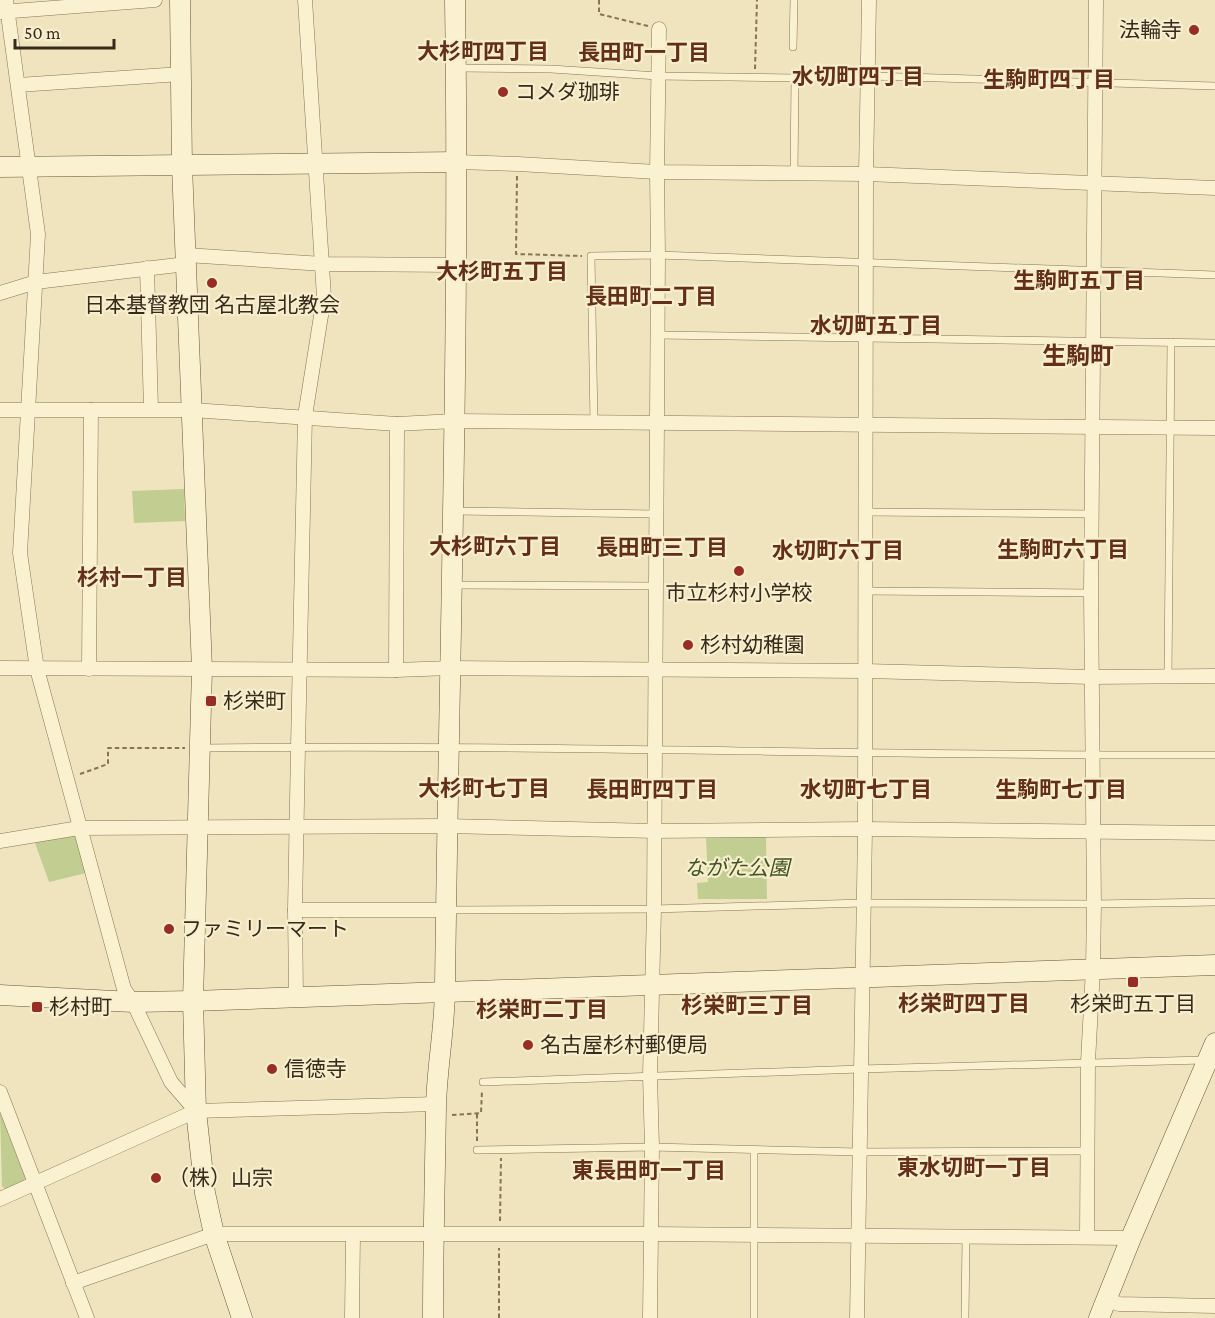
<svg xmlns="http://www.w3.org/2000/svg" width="1215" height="1318" font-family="'Crimson Pro','Noto Sans JP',serif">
<rect width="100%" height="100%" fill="#efe4bd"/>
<g fill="#c1cd91">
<path d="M 184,489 L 185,521 L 134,523 L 132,491 Z"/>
<path d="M 70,834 L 76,837 L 86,873 L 49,882 L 34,840 Z"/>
<path d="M 706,837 L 766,837 L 767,899 L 698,899 L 697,883 L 708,882 Z"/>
<path d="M 0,1113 L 25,1177 L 24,1183 L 6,1190 L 2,1186 Z"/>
</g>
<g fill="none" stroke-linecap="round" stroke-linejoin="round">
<defs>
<g id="lane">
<path d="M 793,47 L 794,0"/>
<path d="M 459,68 L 551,69 L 658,76 L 795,78 L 868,76 L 1215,86"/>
<path d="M 794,175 L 795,78"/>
<path d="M 657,335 L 1215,343"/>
<path d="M 594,423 L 591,256 L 658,255 L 1215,275"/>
<path d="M 455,511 L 656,514"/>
<path d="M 866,512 L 1092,514"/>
<path d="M 454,585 L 655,586"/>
<path d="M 865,591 L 1091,593"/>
<path d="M 1168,677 L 1171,342"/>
<path d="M 202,748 C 540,744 877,756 1215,755"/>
<path d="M 447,910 L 654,909 L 863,903 L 1094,904 L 1215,902"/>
<path d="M 483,1082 L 860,1069 L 1204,1060"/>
<path d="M 477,1150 L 652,1147 L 859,1152 L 1088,1151"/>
<path d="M 754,1318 L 754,1150"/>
<path d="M 965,1318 L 966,1238"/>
</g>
<g id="street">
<path d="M 6,0 L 38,234 L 20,553 L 37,669 L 124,989 L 133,1002 L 171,1082 L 196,1111"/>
<path d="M 0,12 L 155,0"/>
<path d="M 18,85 L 181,74"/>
<path d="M 458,162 L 518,164 L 657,172 L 866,174 L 1215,188"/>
<path d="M 186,255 L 323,264 L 457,265"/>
<path d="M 147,268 L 151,409"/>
<path d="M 0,293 L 36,282 L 186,264"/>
<path d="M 0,410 L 192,410 L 397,424 L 455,421 L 1215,428"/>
<path d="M 0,668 L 396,670 L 451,668 L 865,671 L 1091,677 L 1215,676"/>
<path d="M 89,669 L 91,410"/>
<path d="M 396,670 L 397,424"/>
<path d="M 0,841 L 79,828 L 446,826 L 655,831 L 865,829 L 1215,833"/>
<path d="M 295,910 L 445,910"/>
<path d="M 296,996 L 295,910 L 298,747 L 305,416 L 324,297 L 305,0"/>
<path d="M 0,1092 L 87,1318"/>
<path d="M 0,1199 L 196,1111 L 436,1104"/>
<path d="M 1087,1237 L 1088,1062 L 1093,969 L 1094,904 L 1091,593 L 1096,0"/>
<path d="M 73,1283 L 214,1234 L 649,1234 L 1131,1238"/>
<path d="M 1107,1300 L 1119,1304 L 1215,1306"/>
<path d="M 352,1318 L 353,1235"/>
<path d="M 650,1318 L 652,1147 L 650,1076 L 654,909 L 658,255 L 657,172 L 659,29"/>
<path d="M 857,1318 L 865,829 L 866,174 L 869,0"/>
</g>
<g id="secondary">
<path d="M 180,0 L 182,166 L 202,669 L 193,1001 L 196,1111 L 205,1193 L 214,1234 L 242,1318"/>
<path d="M 0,167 L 458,162"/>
<path d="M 0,995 L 133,1002 L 193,1001 L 1215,965"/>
<path d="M 433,1318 C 433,1247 435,1177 436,1106 C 437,1066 445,1027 445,987 C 449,658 460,329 455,0"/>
<path d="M 1099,1318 L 1131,1238 L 1215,1043"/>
</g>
</defs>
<use href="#lane" stroke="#877456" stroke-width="8"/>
<use href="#street" stroke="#877456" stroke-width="15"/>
<use href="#secondary" stroke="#685539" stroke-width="21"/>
<g stroke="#877456" stroke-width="2" stroke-dasharray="4.5 3" stroke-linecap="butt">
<path d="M 599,0 L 599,14 L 648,26"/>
<path d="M 755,69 L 757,0"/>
<path d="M 517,176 L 516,254 L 582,256"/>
<path d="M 80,774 L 108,764 L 108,748 L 185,748"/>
<path d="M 452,1115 L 481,1113 L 482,1091"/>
<path d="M 477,1141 L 477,1113"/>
<path d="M 500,1221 L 501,1158"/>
<path d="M 499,1318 L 499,1248"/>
</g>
<use href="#lane" stroke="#faf1d0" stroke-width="7"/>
<use href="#street" stroke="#faf1d0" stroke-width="14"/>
<use href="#secondary" stroke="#faf1d0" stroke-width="20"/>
</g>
<g fill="#972d24" stroke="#f6eecd" stroke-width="2">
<circle cx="1194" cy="30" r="6"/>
<circle cx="503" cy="92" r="6"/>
<circle cx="212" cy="283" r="6"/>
<circle cx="739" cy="571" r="6"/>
<circle cx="688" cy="645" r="6"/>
<rect x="205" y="695" width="12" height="12" rx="3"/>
<circle cx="169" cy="929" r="6"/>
<rect x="1127" y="976" width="12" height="12" rx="3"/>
<rect x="31" y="1001" width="12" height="12" rx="3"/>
<circle cx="528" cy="1045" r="6"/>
<circle cx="272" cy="1069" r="6"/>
<circle cx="156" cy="1178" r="6"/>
</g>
<g text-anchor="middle" stroke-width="4.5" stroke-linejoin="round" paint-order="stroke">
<g font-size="21" fill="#362a1b" stroke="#f6eecd" text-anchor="start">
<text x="1182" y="37" text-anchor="end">法輪寺</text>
<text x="515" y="99">コメダ珈琲</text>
<text x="212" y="312" text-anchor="middle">日本基督教団 名古屋北教会</text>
<text x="739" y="600" text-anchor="middle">市立杉村小学校</text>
<text x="700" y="652">杉村幼稚園</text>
<text x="223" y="708">杉栄町</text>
<text x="181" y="936">ファミリーマート</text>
<text x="1133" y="1011" text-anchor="middle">杉栄町五丁目</text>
<text x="49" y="1014">杉村町</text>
<text x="540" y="1052">名古屋杉村郵便局</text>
<text x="284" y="1076">信徳寺</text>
<text x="168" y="1185">（株）山宗</text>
</g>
<g font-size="21" font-style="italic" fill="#425321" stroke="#f6eecd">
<text x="737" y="875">ながた公園</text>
</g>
<g font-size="22" font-weight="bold" fill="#632f19" stroke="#f6eecd">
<text x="483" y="59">大杉町四丁目</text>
<text x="644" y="60">長田町一丁目</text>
<text x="858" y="84">水切町四丁目</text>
<text x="1049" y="87">生駒町四丁目</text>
<text x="502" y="279">大杉町五丁目</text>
<text x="1079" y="288">生駒町五丁目</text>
<text x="651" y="304">長田町二丁目</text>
<text x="876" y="333">水切町五丁目</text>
<text x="495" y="554">大杉町六丁目</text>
<text x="662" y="555">長田町三丁目</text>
<text x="1063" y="557">生駒町六丁目</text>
<text x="838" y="558">水切町六丁目</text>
<text x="132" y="585">杉村一丁目</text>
<text x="484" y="796">大杉町七丁目</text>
<text x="652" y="797">長田町四丁目</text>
<text x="866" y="797">水切町七丁目</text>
<text x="1061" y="797">生駒町七丁目</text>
<text x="964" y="1011">杉栄町四丁目</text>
<text x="747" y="1013">杉栄町三丁目</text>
<text x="542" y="1017">杉栄町二丁目</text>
<text x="974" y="1175">東水切町一丁目</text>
<text x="649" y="1178">東長田町一丁目</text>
</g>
<g font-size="24" font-weight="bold" fill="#632f19" stroke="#f6eecd">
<text x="1078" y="364">生駒町</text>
</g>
</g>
<path d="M15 39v9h99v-9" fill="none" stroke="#362a1b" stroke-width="3"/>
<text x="24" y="39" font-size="18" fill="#362a1b" stroke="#f6eecd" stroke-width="4.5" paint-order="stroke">50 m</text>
</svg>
